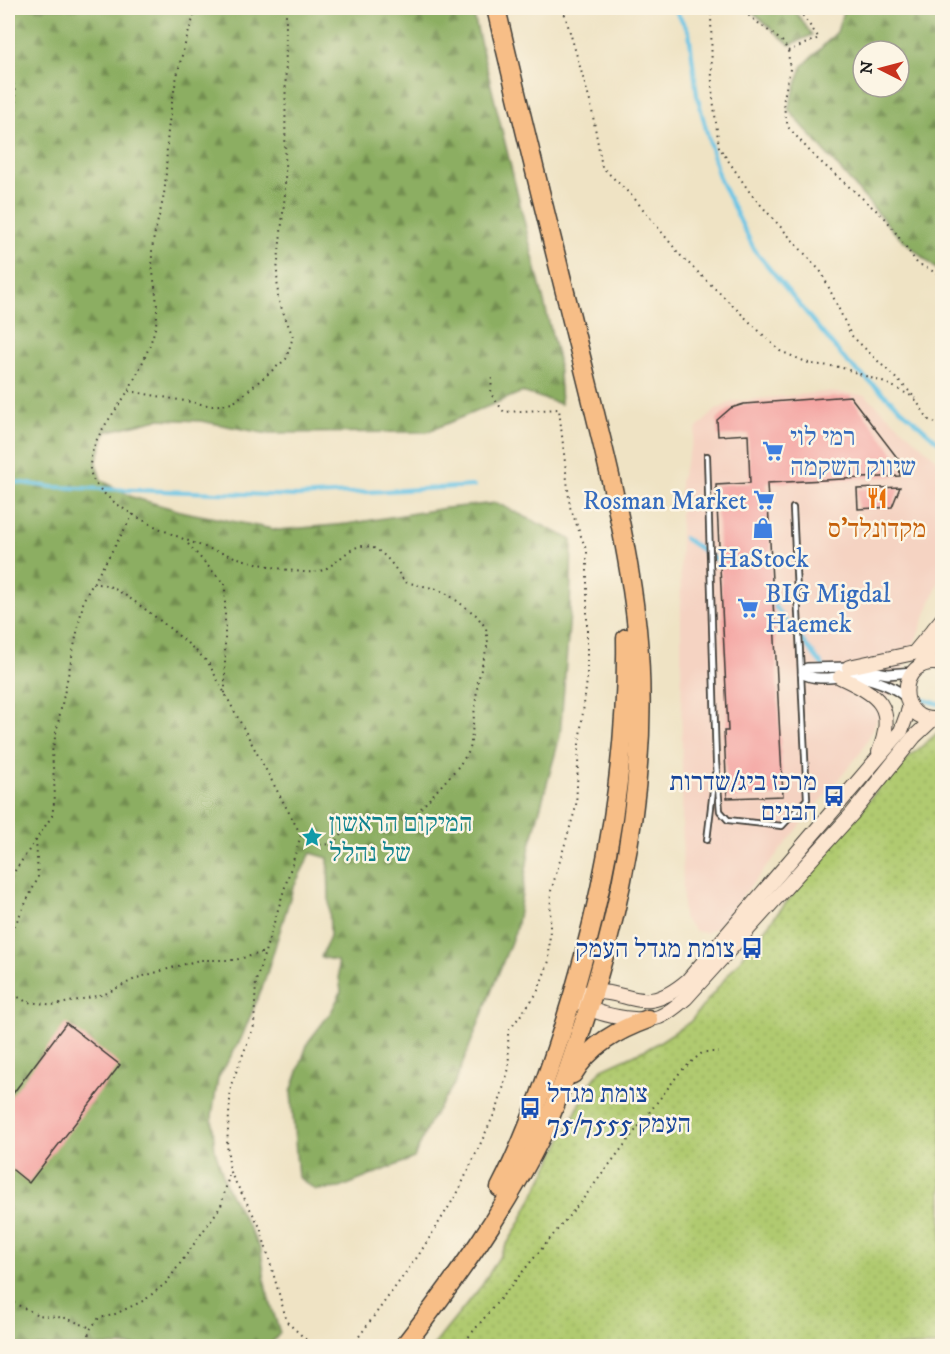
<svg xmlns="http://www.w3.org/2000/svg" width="950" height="1354" font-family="'IM FELL DW Pica','Frank Ruhl Libre',serif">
<defs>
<pattern id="grass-dots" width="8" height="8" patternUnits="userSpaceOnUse" patternTransform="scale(1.5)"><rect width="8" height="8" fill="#b0ca6f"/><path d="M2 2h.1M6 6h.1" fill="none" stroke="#97ad60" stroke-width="1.8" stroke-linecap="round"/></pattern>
<pattern id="forest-firs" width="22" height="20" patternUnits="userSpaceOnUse" patternTransform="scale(1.5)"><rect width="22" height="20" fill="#8cae62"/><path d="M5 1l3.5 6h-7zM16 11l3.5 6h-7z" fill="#728d50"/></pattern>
</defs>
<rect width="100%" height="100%" fill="#fcf5e5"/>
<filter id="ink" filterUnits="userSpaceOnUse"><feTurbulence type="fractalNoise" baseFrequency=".0167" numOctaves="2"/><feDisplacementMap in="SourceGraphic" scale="12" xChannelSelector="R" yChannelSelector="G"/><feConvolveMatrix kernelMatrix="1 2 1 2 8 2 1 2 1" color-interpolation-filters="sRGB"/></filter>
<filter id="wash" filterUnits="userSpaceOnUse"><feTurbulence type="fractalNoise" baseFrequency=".008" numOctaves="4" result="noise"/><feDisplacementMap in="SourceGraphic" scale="24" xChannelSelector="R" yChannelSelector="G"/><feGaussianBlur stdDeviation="1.35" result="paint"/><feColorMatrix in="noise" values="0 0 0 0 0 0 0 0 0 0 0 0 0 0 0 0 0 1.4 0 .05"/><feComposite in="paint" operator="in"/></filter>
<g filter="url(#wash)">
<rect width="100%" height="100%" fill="#efe3c4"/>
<path fill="#f5d3c2" d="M 827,392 L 865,395 L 942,464 L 942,574 L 909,657 L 861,752 L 717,927 L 705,933 L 695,931 L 683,918 L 680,481 L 697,428 L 716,410 L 734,401 Z"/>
<path fill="url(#grass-dots)" stroke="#667346" stroke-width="1.5" d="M 942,729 L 942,1346 L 433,1346 L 482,1285 L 517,1228 L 589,1086 L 602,1069 L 653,1046 L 690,1022 L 890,774 Z"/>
<g fill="url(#forest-firs)" stroke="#54653f" stroke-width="1.5" fill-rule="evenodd">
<path d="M 8,8 L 472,8 L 558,359 L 561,404 L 522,392 L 427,432 L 263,433 L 201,421 L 158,419 L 106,432 L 96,463 L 101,480 L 132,497 L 184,512 L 278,530 L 347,524 L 446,508 L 497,503 L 572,540 L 570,613 L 560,736 L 530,846 L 516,929 L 455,1083 L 430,1121 L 414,1158 L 340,1188 L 316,1190 L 298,1177 L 291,1092 L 308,1042 L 331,1012 L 341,992 L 337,961 L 321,957 L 330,936 L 328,858 L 311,853 L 293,888 L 264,983 L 241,1039 L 218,1078 L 212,1116 L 215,1150 L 227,1188 L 261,1250 L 266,1289 L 280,1333 L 269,1346 L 8,1346 Z"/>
<path d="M 748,8 L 793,8 L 812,35 L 790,45 Z"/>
<path d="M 844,8 L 942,8 L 942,274 L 894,232 L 788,109 L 802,67 L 837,32 ZM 863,51 L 899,51 L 899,87 L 863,87 Z"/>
</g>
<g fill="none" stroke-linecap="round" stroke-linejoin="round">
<g stroke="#68c4e6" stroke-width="4">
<path d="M 674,8 L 689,32 L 697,95 L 719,178 L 755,251 L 846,361 L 942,445"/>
<path d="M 8,481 L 52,487 L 297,496 L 474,486"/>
<path d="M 684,538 L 723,564"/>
<path d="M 771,602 L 828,672 L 834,674"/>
<path d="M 862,682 L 881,687"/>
<path d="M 911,696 L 942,705"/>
<path d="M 8,1341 L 13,1346"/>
</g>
</g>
<g id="blocks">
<g fill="#f4a5a3">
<path d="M 850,396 L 899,460 L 900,476 L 767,483 L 783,796 L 727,798 L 724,731 L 728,731 L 716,485 L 750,483 L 748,434 L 718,436 L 717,420 L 731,408 L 744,404 Z"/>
<path d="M 900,487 L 892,507 L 858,509 L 857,489 Z"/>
<path d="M 66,1023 L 120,1065 L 29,1183 L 8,1166 L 8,1100 Z"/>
</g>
</g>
</g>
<g filter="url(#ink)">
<use href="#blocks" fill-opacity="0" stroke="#3c3a35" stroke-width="1.5"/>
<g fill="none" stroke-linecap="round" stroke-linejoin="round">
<defs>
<g id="lane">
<path d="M 707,456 L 716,762 L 720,811 L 728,820 L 782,826 L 807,799 L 793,508"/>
<path d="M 707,840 L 715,774"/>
</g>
<path id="street" d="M 906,698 C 896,687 874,679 859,677 C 841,674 821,683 803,674 L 807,668 L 849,667 L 888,674 L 913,672"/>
<g id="secondary">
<path d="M 942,664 C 895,653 894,729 942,718"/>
<path d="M 920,666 L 942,635"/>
<path d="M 849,667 L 914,653 L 942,619"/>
<path d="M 840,677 C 878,695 897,706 879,752"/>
<path d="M 585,993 C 630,986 640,1021 688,980 L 901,731 L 910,706"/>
<path d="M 582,1003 C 596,1016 641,1023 659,1017 C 669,1013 678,1005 686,998 L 852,814 L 914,737 L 932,720"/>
</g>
<g id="highway">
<path d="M 573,1074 C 590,1045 618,1030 648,1019"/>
<path d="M 500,1188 C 523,1144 540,1097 556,1049 C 600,917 628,778 626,638"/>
<path d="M 404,1346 C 456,1279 506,1209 543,1133 C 557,1103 568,1071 578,1040 C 623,909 651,768 637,629 C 628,542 606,458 585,373 C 555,251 524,130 496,8"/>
</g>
</defs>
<use href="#lane" stroke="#3c3a35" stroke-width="8"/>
<use href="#street" stroke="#3c3a35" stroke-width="12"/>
<use href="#secondary" stroke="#3c3a35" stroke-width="16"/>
<use href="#highway" stroke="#3c3a35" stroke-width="21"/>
<g stroke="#3c3a35" stroke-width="2" stroke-dasharray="1.5 4.5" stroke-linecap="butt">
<path d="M 563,8 L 591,105 L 602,167 L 634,198 L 681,256 L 780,351 L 811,364 L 840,367 L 888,384 L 915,398"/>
<path d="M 711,8 L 712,90 L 719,147 L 751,194 L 822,273 L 851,335 L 911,393 L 929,420 L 942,426"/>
<path d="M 739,8 L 783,42 L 788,51 L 790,69 L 783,103 L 788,127 L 814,156 L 886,219 L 917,263 L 942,276"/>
<path d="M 788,51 L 819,38 L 797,8"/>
<path d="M 8,60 C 19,105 19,120 8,165"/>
<path d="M 129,391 L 213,406 L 233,403 L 286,359 L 293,337 L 278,299 L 277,271 L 285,194 L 286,8"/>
<path d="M 188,544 L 225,585 L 225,695"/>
<path d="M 92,584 C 96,584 102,584 106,585 C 126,591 195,647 209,664 L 301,835 L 319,845 L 331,844 L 353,825 L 372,820 L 394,823 L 413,817 L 458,767 L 470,750 L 478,681 L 488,643 L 486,628 L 476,615 L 449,595 L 437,589 L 405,582 C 395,569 384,548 366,546 C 347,544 335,570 315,572 C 272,576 91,518 90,468 C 90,438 114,415 128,391 C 139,371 151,347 156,324 C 160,300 151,276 152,252 C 153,233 161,213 164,194 C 167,173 166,152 168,131 C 173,88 182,48 197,8"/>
<path d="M 301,835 L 256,981 L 254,1026 L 231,1085 L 227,1145 L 230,1172 L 260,1227 L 287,1322 L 313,1346"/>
<path d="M 8,881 L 52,816 L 55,796 L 52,752 L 84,599 L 134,513"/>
<path d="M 8,991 L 27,1002 L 56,1005 L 105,994 L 137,978 L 199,960 L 235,960 L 265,952"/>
<path d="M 8,991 L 10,935 L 38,878 L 36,839"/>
<path d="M 8,1300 L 38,1315 L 66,1318 L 91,1328"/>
<path d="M 84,1346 L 91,1328 L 99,1318 L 113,1315 L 145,1300 L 167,1282 L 221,1206 L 230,1172"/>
<path d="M 352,1346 L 418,1256 L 458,1192 L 498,1106 L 509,1068 L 508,1032 L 537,993 L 549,961 L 551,891 L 576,807 L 579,744 L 587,680 L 587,552 L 570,507 L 559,409 L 504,412 L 491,394 L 492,374"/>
<path d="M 461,1346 L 583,1199 L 681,1071 L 703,1052 L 718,1052"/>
</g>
<use href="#lane" stroke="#fff" stroke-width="4.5"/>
<use href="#street" stroke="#fff" stroke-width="9"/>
<use href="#secondary" stroke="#fce5cf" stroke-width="14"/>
<use href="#highway" stroke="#f7be87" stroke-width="18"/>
</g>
</g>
<defs>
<symbol id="supermarket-bare" viewBox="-9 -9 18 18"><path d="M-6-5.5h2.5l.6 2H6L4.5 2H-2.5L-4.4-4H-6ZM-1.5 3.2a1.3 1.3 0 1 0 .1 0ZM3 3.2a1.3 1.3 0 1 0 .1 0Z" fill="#3f7fe0" stroke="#fcf5e5" stroke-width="2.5" paint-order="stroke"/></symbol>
<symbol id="restaurant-bare" viewBox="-9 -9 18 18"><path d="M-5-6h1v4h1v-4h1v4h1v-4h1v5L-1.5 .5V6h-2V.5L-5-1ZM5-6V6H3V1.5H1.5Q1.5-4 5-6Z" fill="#e8710a" stroke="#fcf5e5" stroke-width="2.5" paint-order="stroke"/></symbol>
<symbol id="shop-bare" viewBox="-9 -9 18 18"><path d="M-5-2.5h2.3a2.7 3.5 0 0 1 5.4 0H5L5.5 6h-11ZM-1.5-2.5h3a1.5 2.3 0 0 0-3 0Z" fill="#3f7fe0" stroke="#fcf5e5" stroke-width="2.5" paint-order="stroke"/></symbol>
<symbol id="bus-bare" viewBox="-9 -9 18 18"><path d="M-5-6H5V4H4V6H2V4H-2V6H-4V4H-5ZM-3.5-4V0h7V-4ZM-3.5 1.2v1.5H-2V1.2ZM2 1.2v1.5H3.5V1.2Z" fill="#1a4fb4" stroke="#fcf5e5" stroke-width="2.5" paint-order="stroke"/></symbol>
<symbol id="sight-bare" viewBox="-9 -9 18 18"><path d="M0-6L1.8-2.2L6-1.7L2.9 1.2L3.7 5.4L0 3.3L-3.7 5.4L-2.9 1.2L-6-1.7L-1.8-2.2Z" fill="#0f9aa8" stroke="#fcf5e5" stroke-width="2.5" paint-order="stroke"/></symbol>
</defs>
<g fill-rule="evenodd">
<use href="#supermarket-bare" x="758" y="436" width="30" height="30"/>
<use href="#restaurant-bare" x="862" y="483" width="30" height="30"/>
<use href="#supermarket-bare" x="749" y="485" width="30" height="30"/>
<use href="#shop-bare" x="748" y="513" width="30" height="30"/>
<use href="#supermarket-bare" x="733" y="593" width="30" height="30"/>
<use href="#bus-bare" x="819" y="781" width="30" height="30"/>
<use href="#sight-bare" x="297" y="822" width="30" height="30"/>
<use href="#bus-bare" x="737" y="933" width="30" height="30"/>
<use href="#bus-bare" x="515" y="1093" width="30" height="30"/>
</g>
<g text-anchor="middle" stroke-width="5" stroke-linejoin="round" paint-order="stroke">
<g font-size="26" fill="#366cbe" stroke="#fcf5e5" text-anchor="start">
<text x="790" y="445">רמי לוי<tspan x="790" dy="30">שיווק השקמה</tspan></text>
<text x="747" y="509" text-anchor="end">Rosman Market</text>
<text x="763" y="567" text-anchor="middle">HaStock</text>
<text x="765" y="602">BIG Migdal<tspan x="765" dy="30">Haemek</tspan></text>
</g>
<g font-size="26" fill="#c56008" stroke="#fcf5e5">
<text x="877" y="537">מקדונלד'ס</text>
</g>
<g font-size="26" fill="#164399" stroke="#fcf5e5" text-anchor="end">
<text x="817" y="790">מרכז ביג/שדרות<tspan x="817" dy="30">הבנים</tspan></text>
<text x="735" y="957">צומת מגדל העמק</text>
<text x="547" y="1102" text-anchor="start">צומת מגדל<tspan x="547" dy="30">העמק 75/7555</tspan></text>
</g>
<g font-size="26" fill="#0d838f" stroke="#fcf5e5" text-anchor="start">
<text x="329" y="831">המיקום הראשון<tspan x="329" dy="30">של נהלל</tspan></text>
</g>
</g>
<rect width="950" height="1354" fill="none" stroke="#fcf5e5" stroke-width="30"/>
<g transform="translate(881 69) rotate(276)"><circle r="28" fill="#fcf5e5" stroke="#a29e95" stroke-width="1.5"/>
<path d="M0-4.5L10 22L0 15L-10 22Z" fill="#c8321e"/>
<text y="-9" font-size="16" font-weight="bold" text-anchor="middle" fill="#1c1c1c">N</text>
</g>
</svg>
